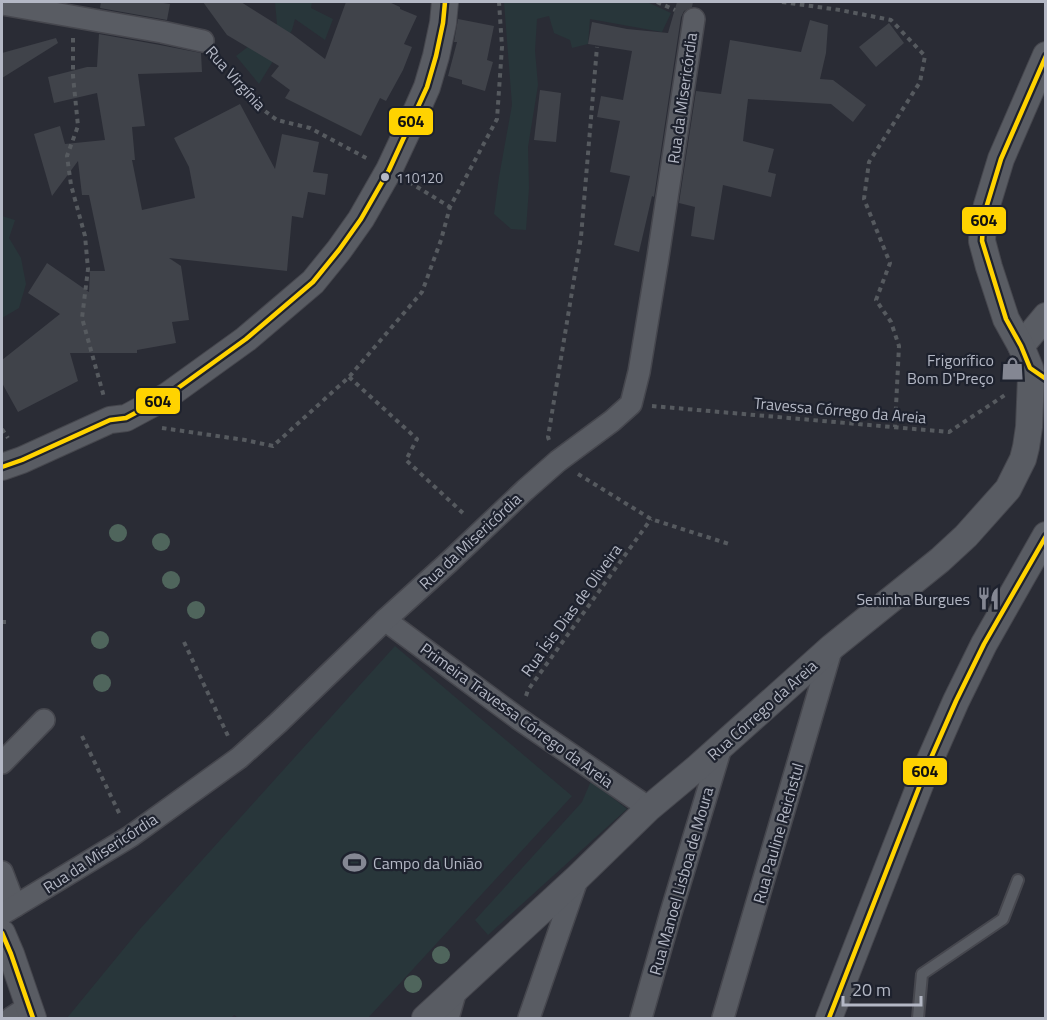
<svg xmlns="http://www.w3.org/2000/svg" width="1047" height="1020" font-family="'Titillium Web',sans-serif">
<rect width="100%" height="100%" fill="#2a2c35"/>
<g fill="#28363a">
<path d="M 275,2 L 312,2 L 311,8 L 333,19 L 325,40 L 295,19 L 292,30 L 259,84 L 236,56 L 277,24 Z"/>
<path d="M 504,2 L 647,2 L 671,13 L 662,32 L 590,19 L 588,44 L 572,48 L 570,40 L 554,33 L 549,16 L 537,19 L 535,51 L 538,85 L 528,147 L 529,188 L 526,230 L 511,229 L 494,214 L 499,177 L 512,105 Z"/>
<path d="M 2,216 L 15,220 L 9,238 L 21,258 L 26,284 L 19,308 L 2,318 Z"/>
<path d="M 395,646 L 572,796 L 368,1018 L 239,1018 L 234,1015 L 231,1018 L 67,1018 L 140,929 Z"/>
<path d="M 591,781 L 627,809 L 488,935 L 475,920 L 582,802 Z"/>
</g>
<g fill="#40434a">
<path d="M 101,2 L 157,2 L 170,4 L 167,20 L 100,8 Z"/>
<path d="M 203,2 L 241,2 L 292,34 L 325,59 L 346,2 L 389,2 L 400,7 L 400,9 L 417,16 L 404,44 L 412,47 L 403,70 L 386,101 L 380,98 L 361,136 L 285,98 L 290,90 L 271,76 L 279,66 L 227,35 Z"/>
<path d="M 677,2 L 693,2 L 692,7 L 684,11 L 681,17 L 654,197 L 652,196 L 639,252 L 614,245 L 630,176 L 610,172 L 620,121 L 597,117 L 601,96 L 623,100 L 632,51 L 588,44 L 592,22 L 627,29 L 668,33 Z"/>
<path d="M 458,19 L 494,26 L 487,60 L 493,62 L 485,91 L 462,84 L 462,80 L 448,76 L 457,42 L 454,42 Z"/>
<path d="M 810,20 L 828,25 L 826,53 L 820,79 L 833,80 L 866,105 L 853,122 L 831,104 L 748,99 L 743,141 L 774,149 L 768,172 L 776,174 L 771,197 L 723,185 L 714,240 L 691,236 L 695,207 L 679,203 L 696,91 L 721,94 L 730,40 L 801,52 Z"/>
<path d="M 889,23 L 904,43 L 876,67 L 859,47 Z"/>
<path d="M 99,34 L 160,45 L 201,53 L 202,72 L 138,74 L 145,126 L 132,127 L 135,160 L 132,160 L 142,210 L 195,198 L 189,167 L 174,138 L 240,104 L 275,169 L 282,134 L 319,142 L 313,172 L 328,174 L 325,195 L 308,192 L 303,218 L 292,216 L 287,271 L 169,258 L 181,266 L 189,320 L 172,322 L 176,343 L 137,350 L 137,353 L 70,353 L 78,381 L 18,412 L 2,383 L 2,360 L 60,314 L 28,293 L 47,263 L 89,292 L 90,271 L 105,271 L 89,195 L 82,195 L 78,161 L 52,196 L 34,134 L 60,126 L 65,144 L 105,140 L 97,93 L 54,103 L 48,77 L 87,67 L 97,67 Z"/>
<path d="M 56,38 L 58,43 L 2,78 L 2,53 Z"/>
<path d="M 540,90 L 561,93 L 556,142 L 534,140 Z"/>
</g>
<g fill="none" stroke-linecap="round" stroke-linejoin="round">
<defs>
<path id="service" d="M 918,1018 L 922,974 L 1003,919 L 1018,880"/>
<g id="minor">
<path d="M 2,4 L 162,32 L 203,41"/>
<path d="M 385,620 L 519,719 L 649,808"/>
<path d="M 2,763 L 44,720"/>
<path d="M 2,872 L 15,906"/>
<path d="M 2,914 L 131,836 L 239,758 L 278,723 L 385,620 L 449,562 L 525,490 L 558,461 L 612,421 L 631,404 L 639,372 L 658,257 L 694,19"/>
<path d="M 11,1018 L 28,1007"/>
<path d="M 448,1018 L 456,990"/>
<path d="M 529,1018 L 578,877"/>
<path d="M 641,1018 L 670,916 L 722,744"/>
<path d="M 723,1018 L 832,647"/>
</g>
<g id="tertiary">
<path d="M 1021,346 L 1046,316"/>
<path d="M 2,467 L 22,460 L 110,420 L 126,418 L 167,396 L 246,339 L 313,282 L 339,250 L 361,219 L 389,170 L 412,121 L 427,87 L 436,56 L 443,23 L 445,2"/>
<path d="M 2,933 L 11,954 L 33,1018"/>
<path d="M 425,1018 L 578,877 L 649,808 L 698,767 L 832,647 L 940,560 L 966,536 L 1008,489 L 1023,459 L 1026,447 L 1029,427 L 1031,377 L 1030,368 L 1021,346 L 1006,319 L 989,267 L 982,241 L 983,224 L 987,205 L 1001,159 L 1046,55"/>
<path d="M 829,1018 L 927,767 L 956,701 L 984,644 L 1046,535"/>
</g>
</defs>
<use href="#service" stroke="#46474e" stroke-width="14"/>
<use href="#minor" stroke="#46474e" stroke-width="24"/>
<use href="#tertiary" stroke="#46474e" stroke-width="28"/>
<g stroke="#565a5f" stroke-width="4" stroke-dasharray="4.5 4.5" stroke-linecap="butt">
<path d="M 657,2 L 675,10"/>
<path d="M 782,2 L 840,10 L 891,20 L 925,56 L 920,82 L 869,162 L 864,199 L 890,263 L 876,300 L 891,322 L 899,346 L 895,427"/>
<path d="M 73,38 L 73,76 L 78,126 L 67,156 L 71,185 L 85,236 L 88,269 L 82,318 L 104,397"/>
<path d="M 217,58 L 258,106 L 277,120 L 310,128 L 368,159"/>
<path d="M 409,182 L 450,207"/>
<path d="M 349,377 L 417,439 L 406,460 L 465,515"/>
<path d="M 652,406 L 949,432 L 1005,395"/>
<path d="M 162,428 L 245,440 L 273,446 L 349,377 L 422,292 L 441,240 L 450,207 L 497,119 L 502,47 L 499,2"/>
<path d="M 2,429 L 8,438"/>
<path d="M 549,440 L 548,437 L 581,237 L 597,47"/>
<path d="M 578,474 L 651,519 L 729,544"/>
<path d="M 2,622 L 6,622"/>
<path d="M 184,642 L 228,736"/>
<path d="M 526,696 L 528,690 L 651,519"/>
<path d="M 82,736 L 121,817"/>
</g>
<use href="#service" stroke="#595c63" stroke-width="10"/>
<use href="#minor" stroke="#595c63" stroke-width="21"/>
<use href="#tertiary" stroke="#595c63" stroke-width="26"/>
<defs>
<g id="bus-1">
<path d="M 1046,56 L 1001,159 L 987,205 L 983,224 L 982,241 L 1006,319 L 1021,346 L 1030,368 L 1046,379"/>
<path d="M 2,467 L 22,460 L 110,420 L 126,418 L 167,396 L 246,339 L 313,282 L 339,250 L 361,219 L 389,170 L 427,87 L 436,56 L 443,23 L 445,2"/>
<path d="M 2,933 L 11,954 L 33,1018"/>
<path d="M 829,1018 L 927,767 L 956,701 L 984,644 L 1046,536"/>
</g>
</defs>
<use href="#bus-1" stroke="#1e222e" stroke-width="9"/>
<use href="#bus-1" stroke="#ffd300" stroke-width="4.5"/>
</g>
<g fill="#4f655c">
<circle cx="118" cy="533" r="9"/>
<circle cx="161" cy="542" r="9"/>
<circle cx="171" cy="580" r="9"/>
<circle cx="196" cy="610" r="9"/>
<circle cx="100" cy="640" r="9"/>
<circle cx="102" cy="683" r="9"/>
<circle cx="441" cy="955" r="9"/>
<circle cx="413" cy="984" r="9"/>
</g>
<defs>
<symbol id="shop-bare" viewBox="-9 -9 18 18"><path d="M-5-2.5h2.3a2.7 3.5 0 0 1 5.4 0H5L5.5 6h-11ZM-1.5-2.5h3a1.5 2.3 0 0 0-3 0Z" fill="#848793" stroke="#1e222e" stroke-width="2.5" paint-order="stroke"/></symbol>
<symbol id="restaurant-bare" viewBox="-9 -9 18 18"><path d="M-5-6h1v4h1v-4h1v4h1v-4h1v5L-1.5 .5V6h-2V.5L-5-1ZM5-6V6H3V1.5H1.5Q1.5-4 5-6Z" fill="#848793" stroke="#1e222e" stroke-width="2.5" paint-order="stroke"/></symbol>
<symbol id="stadium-bare" viewBox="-9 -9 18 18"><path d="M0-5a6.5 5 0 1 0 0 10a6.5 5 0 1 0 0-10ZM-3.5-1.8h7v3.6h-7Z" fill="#848793" stroke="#1e222e" stroke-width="2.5" paint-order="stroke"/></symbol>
</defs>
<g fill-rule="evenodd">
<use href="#shop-bare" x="996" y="352" width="33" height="33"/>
<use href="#restaurant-bare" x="972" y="582" width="33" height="33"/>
<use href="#stadium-bare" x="338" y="846" width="33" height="33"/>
</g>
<circle fill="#b4b8c5" stroke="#1e222e" stroke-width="2" cx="385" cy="177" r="5"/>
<g text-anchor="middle" stroke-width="4.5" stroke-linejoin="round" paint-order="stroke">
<g font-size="14" fill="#b4b8c5" stroke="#1e222e" text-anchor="start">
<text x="396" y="183">110120</text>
</g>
<g font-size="16" fill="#b4b8c5" stroke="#1e222e">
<text transform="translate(236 78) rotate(48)" y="6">Rua Virgínia</text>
<text transform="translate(682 98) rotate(-82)" y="6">Rua da Misericórdia</text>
<text transform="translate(840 410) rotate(5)" y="6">Travessa Córrego da Areia</text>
<text transform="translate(470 541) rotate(-43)" y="6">Rua da Misericórdia</text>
<text transform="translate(571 610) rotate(-54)" y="6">Rua Ísis Dias de Oliveira</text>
<text transform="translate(762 710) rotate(-42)" y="6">Rua Córrego da Areia</text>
<text transform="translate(517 715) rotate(36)" y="6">Primeira Travessa Córrego da Areia</text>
<text transform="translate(778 833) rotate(-74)" y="6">Rua Pauline Reichstul</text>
<text transform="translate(100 853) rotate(-33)" y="6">Rua da Misericórdia</text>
<text transform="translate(681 881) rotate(-74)" y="6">Rua Manoel Lisboa de Moura</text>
</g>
<g font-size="16" fill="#b4b8c5" stroke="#1e222e" text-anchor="end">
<text x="994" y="366">Frigorífico<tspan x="994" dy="18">Bom D'Preço</tspan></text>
<text x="970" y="605">Seninha Burgues</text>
<text x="373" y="869" text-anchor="start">Campo da União</text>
</g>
</g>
<g stroke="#1e222e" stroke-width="2">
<rect x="388" y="107" width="46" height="29" rx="6" fill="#ffd300"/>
<rect x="961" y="206" width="46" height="29" rx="6" fill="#ffd300"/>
<rect x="135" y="387" width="46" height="28" rx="6" fill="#ffd300"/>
<rect x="902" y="757" width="46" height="29" rx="6" fill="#ffd300"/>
</g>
<g font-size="16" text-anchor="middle" font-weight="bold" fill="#111">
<text x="411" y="127">604</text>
<text x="984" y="226">604</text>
<text x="158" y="407">604</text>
<text x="925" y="777">604</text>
</g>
<rect width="1047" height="1020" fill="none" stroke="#b4b8c5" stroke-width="6"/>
<path d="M843 996v9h78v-9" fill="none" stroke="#b4b8c5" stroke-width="3"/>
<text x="852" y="996" font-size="18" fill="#b4b8c5" stroke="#1e222e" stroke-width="4.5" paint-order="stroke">20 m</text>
</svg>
